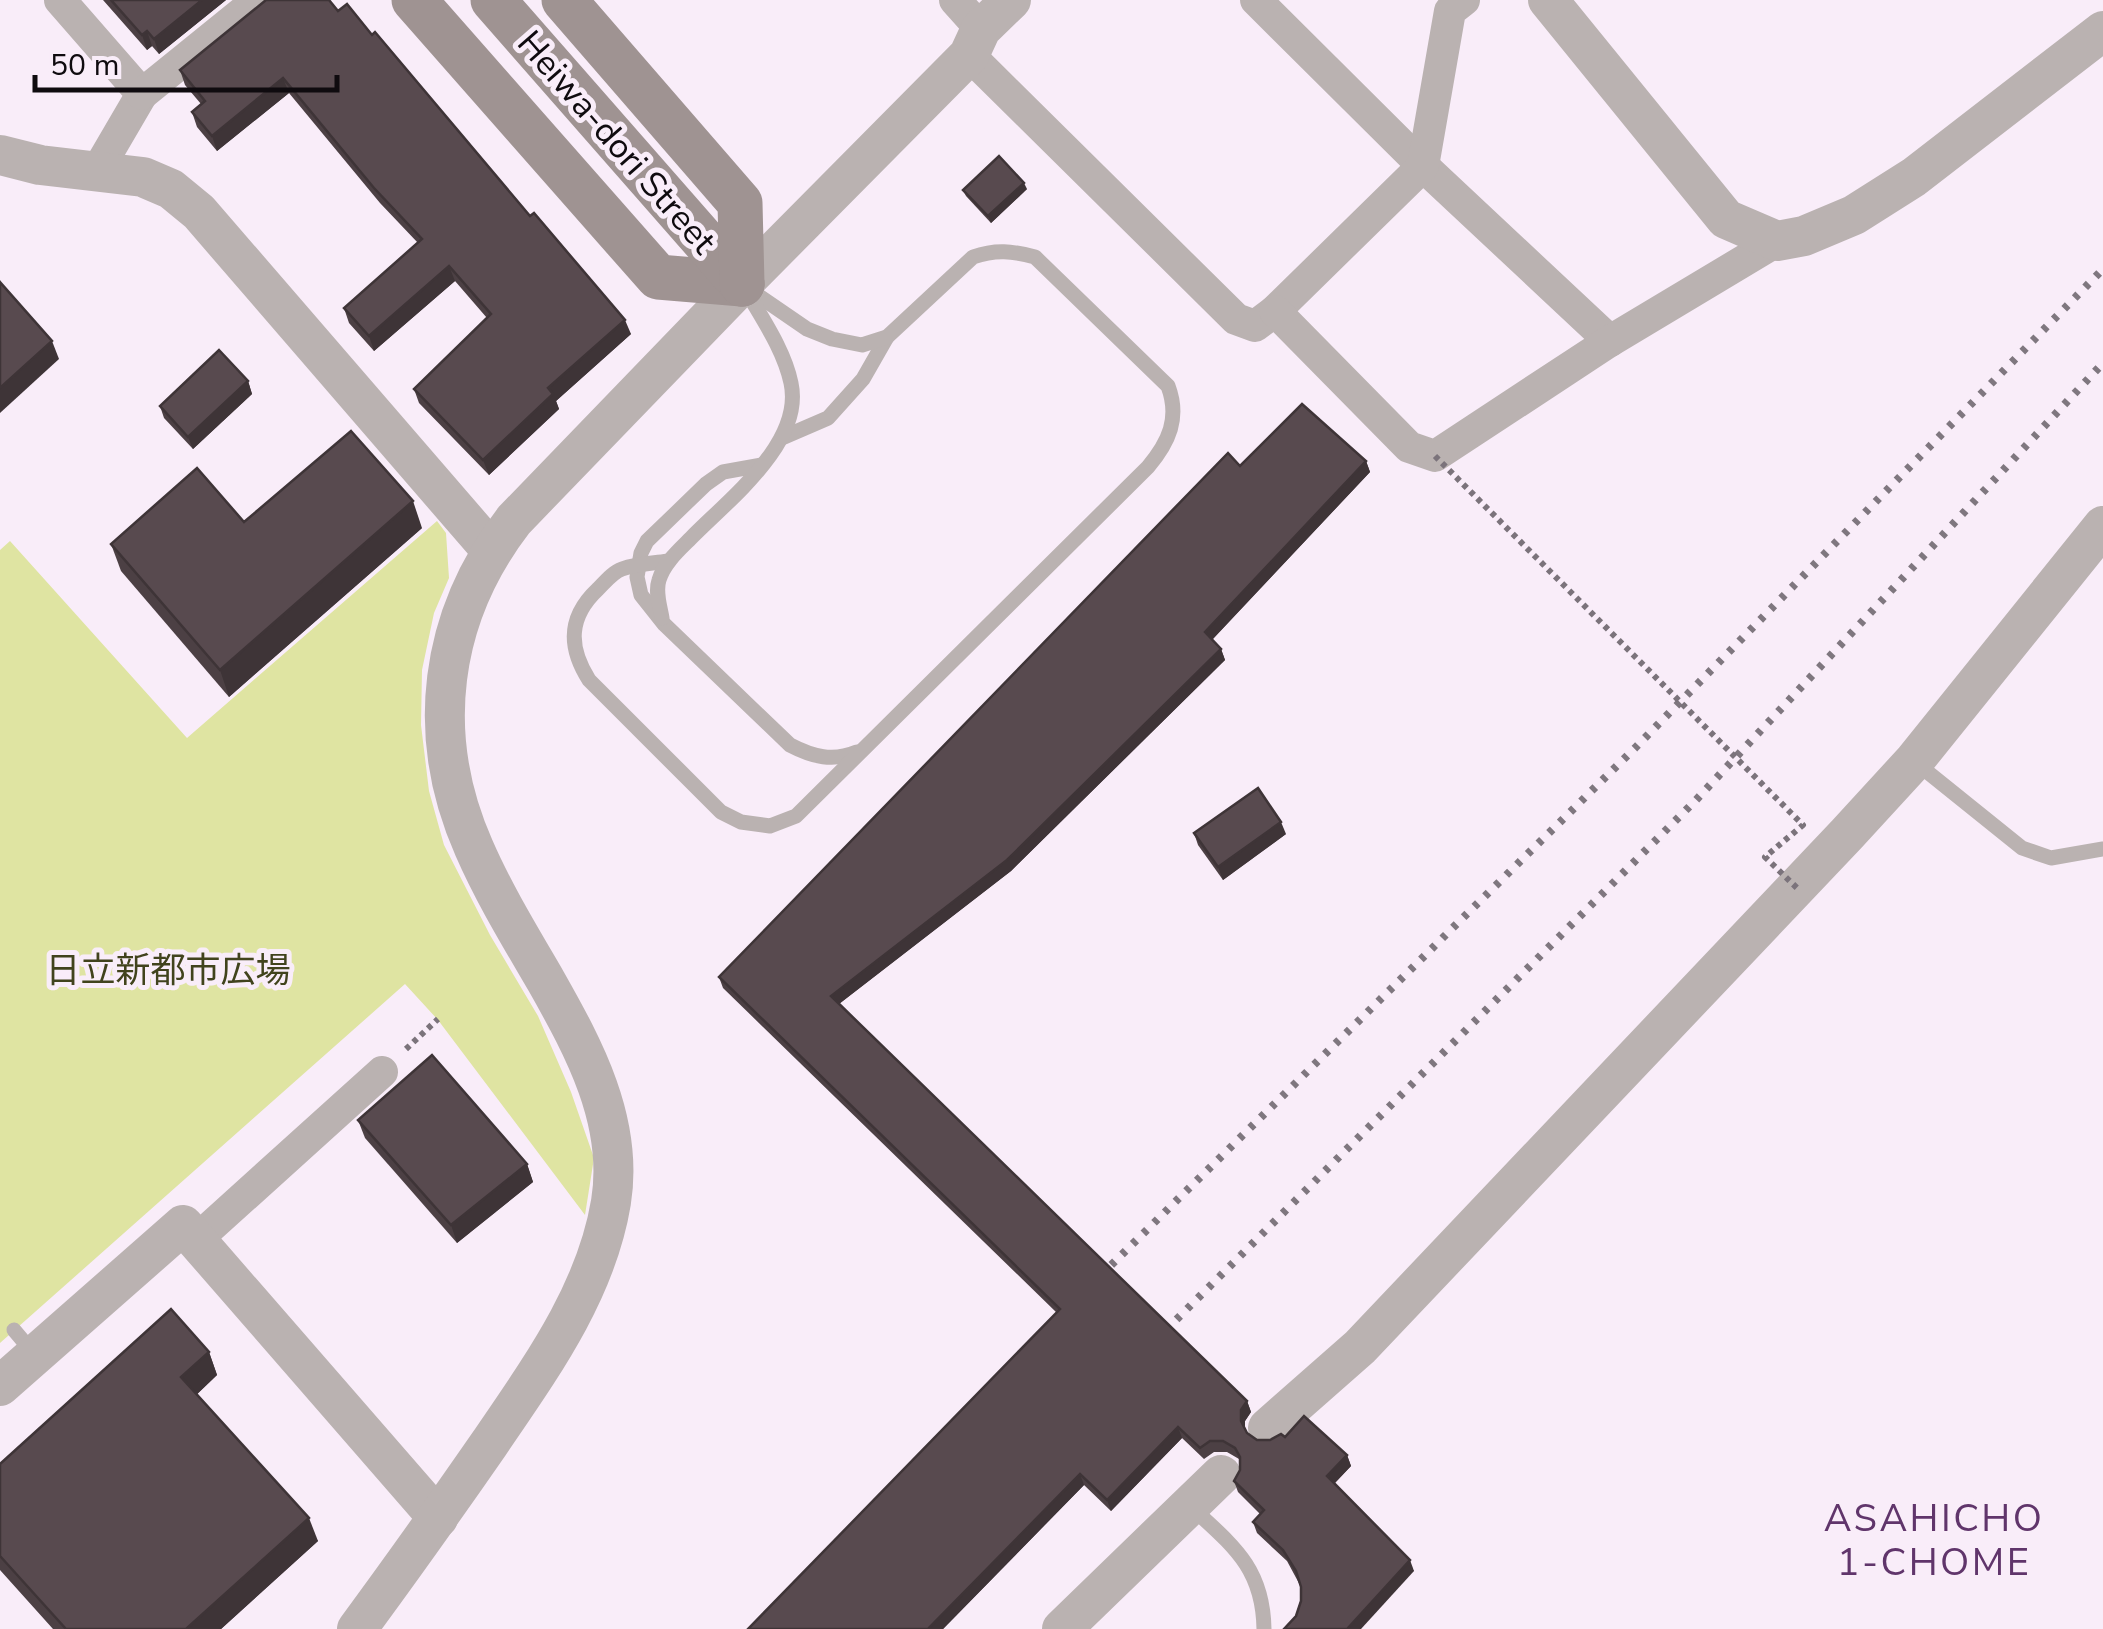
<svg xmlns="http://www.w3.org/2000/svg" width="2103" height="1629" font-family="'Nunito Sans','Noto Sans JP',sans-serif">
<rect width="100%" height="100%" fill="#f9edf9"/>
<path fill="#dfe4a2" d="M 437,521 L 446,533 L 449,578 L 434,613 L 422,670 L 421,725 L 429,791 L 444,845 L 490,935 L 538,1016 L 571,1092 L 594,1158 L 585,1215 L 438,1020 L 405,984 L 0,1343 L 0,550 L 10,541 L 187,738 Z"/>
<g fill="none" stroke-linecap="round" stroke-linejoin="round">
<path stroke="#7b737b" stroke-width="6" stroke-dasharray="5 5" stroke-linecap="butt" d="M 406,1049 L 438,1019"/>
<g stroke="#bab2b1" stroke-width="15">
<path d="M 784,437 L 828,418 L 863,379 L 887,337"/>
<path d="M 762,465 L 723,472 L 706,484 L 647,541 L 641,553 L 637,577 L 641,595 L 664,624 L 790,745 C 813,757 833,762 857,752"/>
<path d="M 669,561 C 654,563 636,564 622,569 C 613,572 605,582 598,589 C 568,617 568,647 589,680 L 721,812 L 741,822 L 770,826 L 796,816 L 1148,467 C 1169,442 1180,418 1168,386 L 1035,257 C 1012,251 996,249 973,257 L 887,337 L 862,345 L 832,339 L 807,329 L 743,285"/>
<path d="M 662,618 C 660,606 655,592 659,580 C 664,563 679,550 691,538 C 728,500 804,443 791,383 C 784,349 761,317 744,287"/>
<path d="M 1915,762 L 2022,848 L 2051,858 L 2103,849"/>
<path d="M 14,1330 L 35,1355"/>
<path d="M 1190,1506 C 1232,1545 1263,1567 1264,1629"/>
</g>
<g stroke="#bab2b1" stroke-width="32">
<path d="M 60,0 L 142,94 L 97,171"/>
<path d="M 955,0 L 981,29"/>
<path d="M 1256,0 L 1423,166 L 1610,341"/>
<path d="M 969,55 L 1236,319 L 1255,326 L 1275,311 L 1423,166 L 1450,11 L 1464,0"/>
<path d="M 142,94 L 258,0"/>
<path d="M 1275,311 L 1409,447 L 1435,456 L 1610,341 L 1777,241"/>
<path d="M 196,1240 L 382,1072"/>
</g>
<g stroke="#bab2b1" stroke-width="40">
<path d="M 1548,0 L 1726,219 L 1777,241 L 1804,236 L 1854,215 L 1914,177 L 2103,31"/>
<path d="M 0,155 L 40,165 L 143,177 L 171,189 L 199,212 L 491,550"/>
<path d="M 0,1386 L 183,1225 L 438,1518"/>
<path d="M 1268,1428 L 1360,1347 L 1847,834 L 1914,761 L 2103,526"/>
<path d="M 357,1629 C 402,1568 446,1506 489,1444 C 540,1369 596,1293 611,1202 C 624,1122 584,1048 546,981 C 521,938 494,894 474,848 C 424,735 439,617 514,520 L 742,284 L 969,55 L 981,29 L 1011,0"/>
<path d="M 1062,1629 L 1221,1475"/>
</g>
<g stroke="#9f9392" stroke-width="45">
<path d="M 414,0 L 658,277 L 742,284"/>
<path d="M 493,0 L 742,284"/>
<path d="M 564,0 L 740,203 L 742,284"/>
</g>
<g stroke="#7f777f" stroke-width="8" stroke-dasharray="5 10" stroke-linecap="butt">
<path d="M 1090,1286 L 1636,747 L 2103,269"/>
<path d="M 1166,1330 L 1696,800 L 2103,363"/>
</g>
<path stroke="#7b737b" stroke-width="6" stroke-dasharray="5 5" stroke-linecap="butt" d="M 1435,456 L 1803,825 L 1765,857 L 1797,888"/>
</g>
<g fill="#4c4044">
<path d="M 103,0 L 226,0 L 159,54 L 152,46 L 147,50 Z"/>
<path d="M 266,0 L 631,334 L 556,401 L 559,409 L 489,475 L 419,403 L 414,389 L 487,318 L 455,281 L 374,351 L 349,323 L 344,308 L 418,243 L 380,203 L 289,93 L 217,151 L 197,127 L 192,112 L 201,104 L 185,85 L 180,70 Z"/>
<path d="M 1027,189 L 991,223 L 966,196 L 963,190 Z"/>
<path d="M 248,381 L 252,394 L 193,449 L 164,418 L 160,406 Z"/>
<path d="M 1366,461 L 1370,472 L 1212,640 L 1221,649 L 1225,660 L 1011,871 L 839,1004 L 1247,1401 L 1251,1412 L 1245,1421 L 1245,1429 L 1247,1433 L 1257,1440 L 1270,1440 L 1285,1437 L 1347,1455 L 1351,1466 L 1334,1484 L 1414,1571 L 1296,1616 L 1301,1601 L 1301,1587 L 1287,1561 L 1257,1533 L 1253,1522 L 1260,1514 L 1238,1492 L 1234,1481 L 1240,1470 L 1239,1459 L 1227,1452 L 1214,1452 L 1204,1459 L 1182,1438 L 1111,1511 L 1084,1485 L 943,1629 L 748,1629 L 1057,1313 L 723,988 L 719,977 L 1240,466 Z"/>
<path d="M 244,522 L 422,528 L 229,697 L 121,571 L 111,544 Z"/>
<path d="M 1194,833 L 1286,834 L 1223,880 L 1198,845 Z"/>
<path d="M 358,1120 L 527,1164 L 533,1182 L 457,1243 L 365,1138 Z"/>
<path d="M 209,1352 L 217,1375 L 197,1394 L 318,1541 L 221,1629 L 53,1629 L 0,1570 L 0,1464 Z"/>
</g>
<g fill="#3e3437">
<path d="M 202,0 L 226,0 L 159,54 L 154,39 Z"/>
<path d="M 147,31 L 152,46 L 147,50 L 142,35 Z"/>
<path d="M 283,78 L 289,93 L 217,151 L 212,136 Z"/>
<path d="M 1024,183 L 1027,189 L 991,223 L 988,216 Z"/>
<path d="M 449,266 L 455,281 L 374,351 L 369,336 Z"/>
<path d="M 625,320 L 631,334 L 556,401 L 559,409 L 489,475 L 483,460 L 548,388 Z"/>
<path d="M 52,341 L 59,359 L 0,413 L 0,388 Z"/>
<path d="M 248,381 L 252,394 L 193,449 L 188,437 Z"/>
<path d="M 1366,461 L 1370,472 L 1209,643 L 1205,632 Z"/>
<path d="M 413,501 L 422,528 L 229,697 L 220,670 Z"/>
<path d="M 1221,649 L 1225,660 L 1011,871 L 835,1007 L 831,996 Z"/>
<path d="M 1281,822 L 1286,834 L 1223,880 L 1218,867 Z"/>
<path d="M 527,1164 L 533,1182 L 457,1243 L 451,1225 Z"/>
<path d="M 209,1352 L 217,1375 L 190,1401 L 181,1377 Z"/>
<path d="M 1247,1401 L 1251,1412 L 1245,1421 L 1245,1432 L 1241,1421 L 1241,1410 Z"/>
<path d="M 1178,1427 L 1182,1438 L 1111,1511 L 1107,1500 Z"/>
<path d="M 1347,1455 L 1351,1466 L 1331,1487 L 1327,1476 Z"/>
<path d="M 1080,1474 L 1084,1485 L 943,1629 L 928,1629 Z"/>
<path d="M 309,1518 L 318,1541 L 221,1629 L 186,1629 Z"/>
<path d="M 1410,1560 L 1414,1571 L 1361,1629 L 1347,1629 Z"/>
</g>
<g fill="#584a4f" stroke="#3e3437" stroke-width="2.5">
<path d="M 111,0 L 202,0 L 154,39 L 147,31 L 142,35 Z"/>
<path d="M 266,0 L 329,0 L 338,11 L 347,4 L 372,35 L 375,32 L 530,216 L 534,213 L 625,320 L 548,388 L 553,394 L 483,460 L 414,389 L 491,314 L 449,266 L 369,336 L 344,308 L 422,239 L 374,188 L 283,78 L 212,136 L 192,112 L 205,101 L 180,70 Z"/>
<path d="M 999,156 L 1024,183 L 988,216 L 963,190 Z"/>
<path d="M 0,282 L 52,341 L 0,388 Z"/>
<path d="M 219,350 L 248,381 L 188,437 L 160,406 Z"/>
<path d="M 1302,404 L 1366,461 L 1205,632 L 1221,649 L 1007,860 L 831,996 L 1247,1401 L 1241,1410 L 1241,1421 L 1247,1433 L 1257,1440 L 1270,1440 L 1281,1434 L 1285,1437 L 1304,1416 L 1347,1455 L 1327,1476 L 1410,1560 L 1347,1629 L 1284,1629 L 1296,1616 L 1301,1601 L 1301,1587 L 1296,1571 L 1283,1550 L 1253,1522 L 1264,1510 L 1234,1481 L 1240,1470 L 1240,1457 L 1235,1448 L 1223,1441 L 1210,1441 L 1200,1448 L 1178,1427 L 1107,1500 L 1080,1474 L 928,1629 L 748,1629 L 1060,1309 L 719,977 L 1228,453 L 1240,466 Z"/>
<path d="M 351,431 L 413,501 L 220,670 L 111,544 L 197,468 L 244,522 Z"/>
<path d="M 1258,788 L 1281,822 L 1218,867 L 1194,833 Z"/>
<path d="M 432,1055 L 527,1164 L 451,1225 L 358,1120 Z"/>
<path d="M 171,1309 L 209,1352 L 181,1377 L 309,1518 L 186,1629 L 66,1629 L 0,1556 L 0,1464 Z"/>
</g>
<g text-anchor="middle" stroke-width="10" stroke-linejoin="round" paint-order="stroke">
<g font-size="35" fill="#0f0b0f" stroke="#f9edf9">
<text transform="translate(617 142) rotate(49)" y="12">Heiwa-dori Street</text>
</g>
<g font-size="35" fill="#41431d" stroke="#f9edf9">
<text x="168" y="982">日立新都市広場</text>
</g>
<g font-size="38" letter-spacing="2.5" fill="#60356b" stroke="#f9edf9">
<text x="1934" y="1531">ASAHICHO<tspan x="1934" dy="44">1-CHOME</tspan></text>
</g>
</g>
<path d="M35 75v15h302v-15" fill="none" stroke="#0f0b0f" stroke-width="5"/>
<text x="50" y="75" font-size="30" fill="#0f0b0f" stroke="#f9edf9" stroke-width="8" paint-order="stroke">50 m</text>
</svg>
